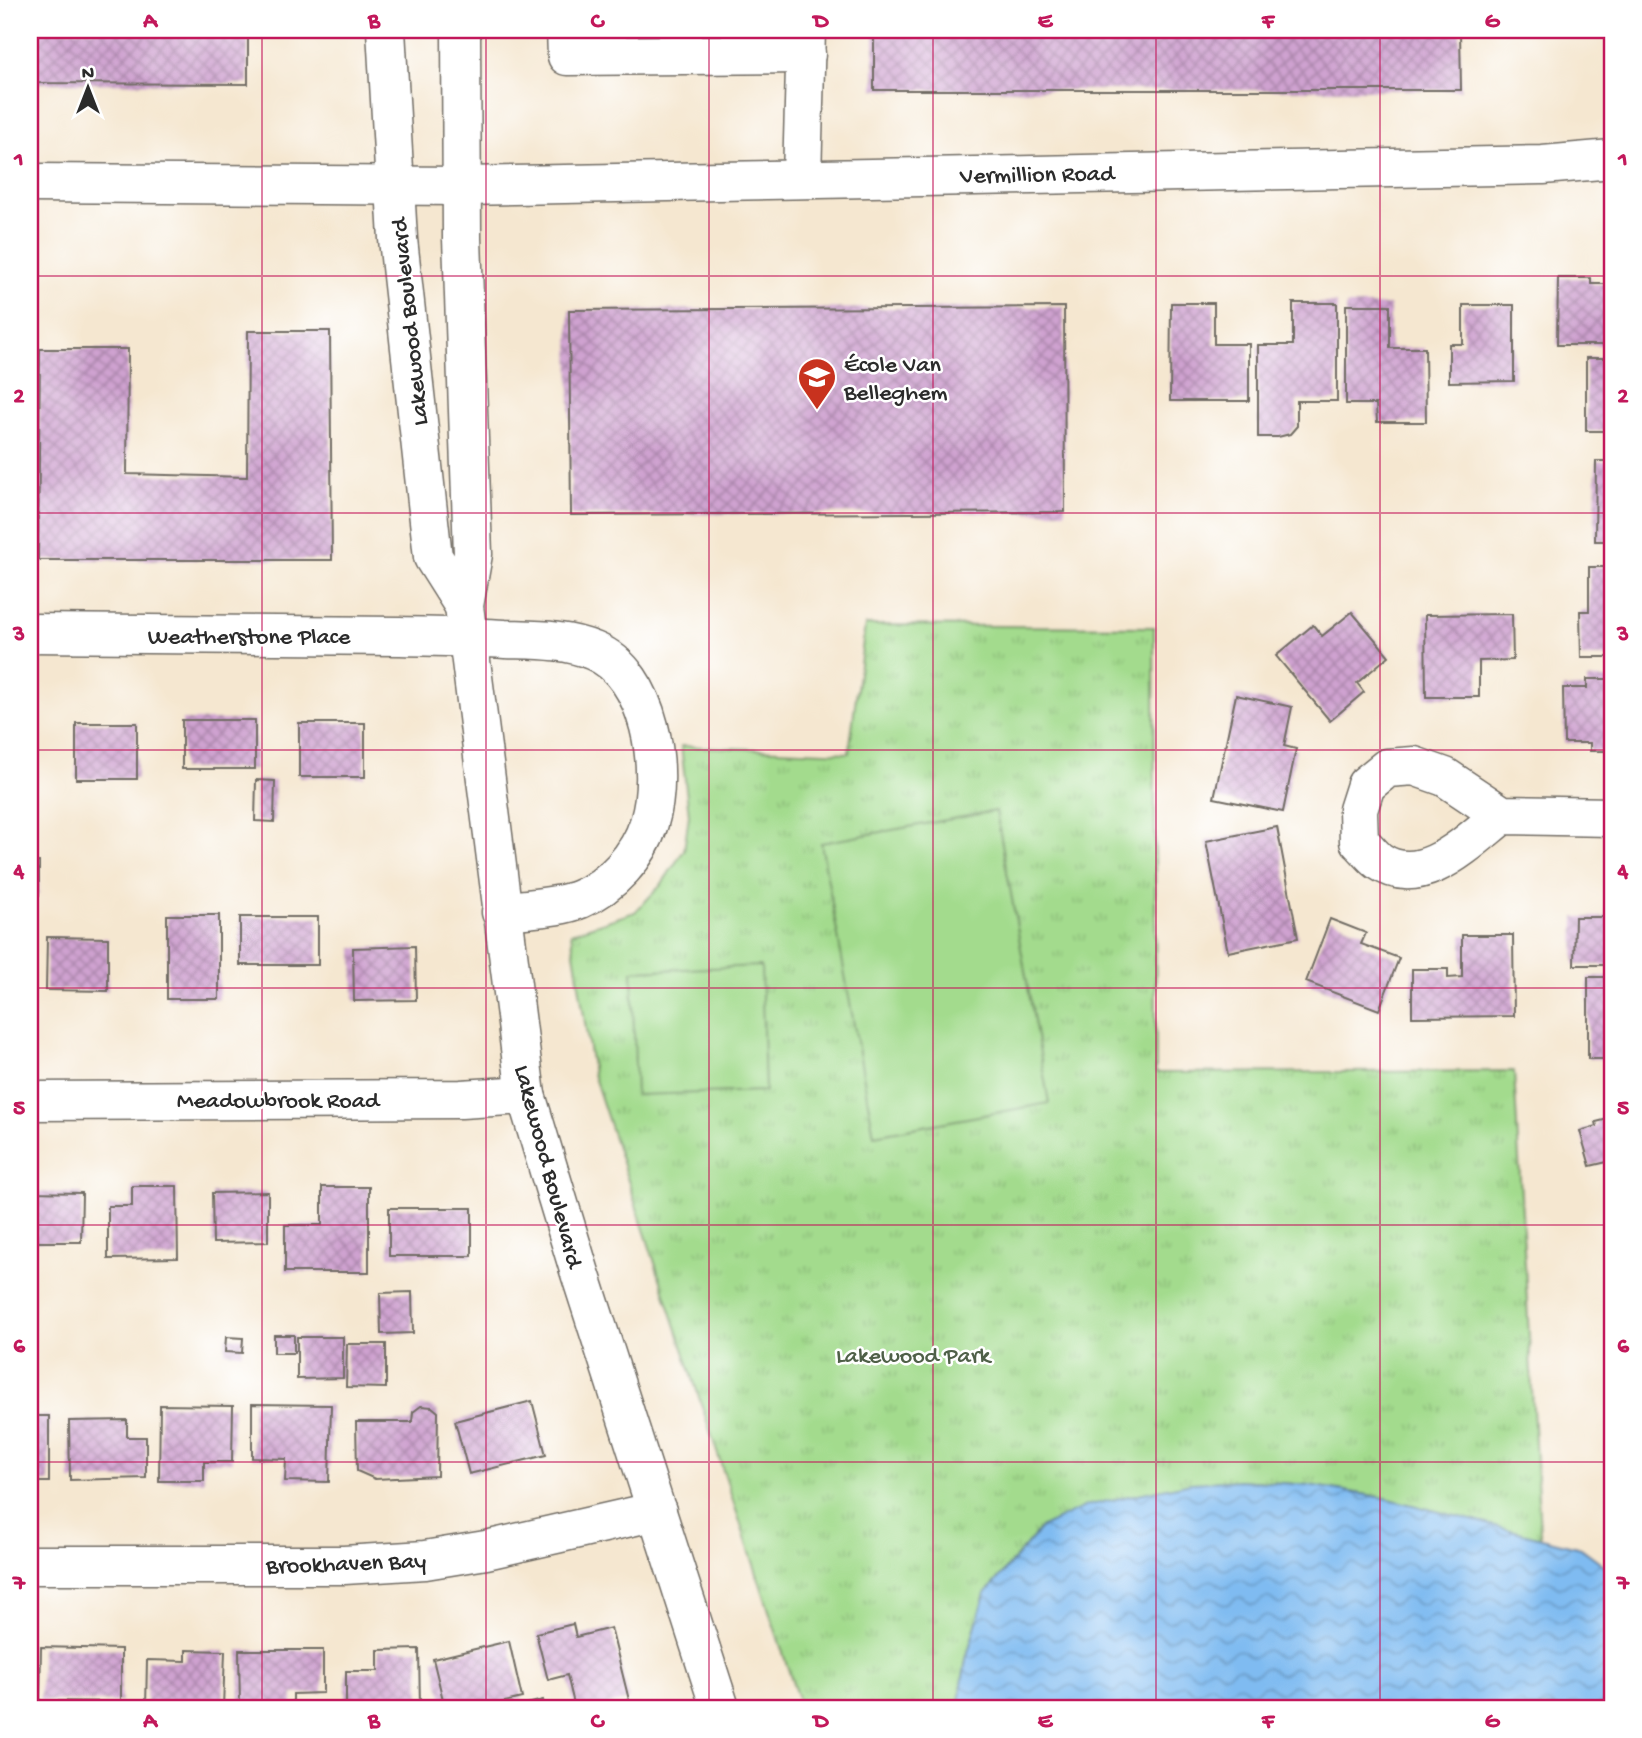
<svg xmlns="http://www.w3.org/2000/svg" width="1642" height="1738" font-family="'Gochi Hand',sans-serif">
<defs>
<pattern id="grass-tufts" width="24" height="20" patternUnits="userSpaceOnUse" patternTransform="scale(1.75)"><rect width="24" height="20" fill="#a3db8d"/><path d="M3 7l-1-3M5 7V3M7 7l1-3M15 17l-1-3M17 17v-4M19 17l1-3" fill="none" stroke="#8cbc7a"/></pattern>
<pattern id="water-waves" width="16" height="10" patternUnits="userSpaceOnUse" patternTransform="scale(1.75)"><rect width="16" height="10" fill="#7fbbf1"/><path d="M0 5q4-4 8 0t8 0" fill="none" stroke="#6898c3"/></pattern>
<pattern id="building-cross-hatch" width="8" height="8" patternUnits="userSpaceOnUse" patternTransform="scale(1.75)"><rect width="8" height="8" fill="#cfa2d0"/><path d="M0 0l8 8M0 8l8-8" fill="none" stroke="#a884a9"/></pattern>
</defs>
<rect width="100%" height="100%" fill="#fff"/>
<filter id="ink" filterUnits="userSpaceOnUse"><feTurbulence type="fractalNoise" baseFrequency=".0143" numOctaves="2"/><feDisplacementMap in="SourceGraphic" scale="14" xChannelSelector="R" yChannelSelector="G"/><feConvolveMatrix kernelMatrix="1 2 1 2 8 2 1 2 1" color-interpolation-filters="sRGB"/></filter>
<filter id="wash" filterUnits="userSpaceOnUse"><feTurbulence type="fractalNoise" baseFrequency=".00686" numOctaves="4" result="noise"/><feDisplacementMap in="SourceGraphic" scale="28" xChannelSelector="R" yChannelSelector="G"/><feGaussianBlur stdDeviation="1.57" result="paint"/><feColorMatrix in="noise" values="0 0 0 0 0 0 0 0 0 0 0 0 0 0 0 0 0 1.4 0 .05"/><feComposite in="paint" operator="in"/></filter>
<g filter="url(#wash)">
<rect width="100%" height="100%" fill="#f5e7d0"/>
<path fill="url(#grass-tufts)" stroke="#67835c" stroke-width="2" d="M 865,625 L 1154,627 L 1156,1073 L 1514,1071 L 1541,1549 L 1477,1522 L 1385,1498 L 1309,1485 L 1239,1480 L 1042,1527 L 985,1594 L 966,1659 L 958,1708 L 801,1708 L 593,1074 L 571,933 L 635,912 L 661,885 L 684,850 L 689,815 L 681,746 L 849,753 Z"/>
<g fill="#a3db8d" stroke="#67835c" stroke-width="2">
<path d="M 996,811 L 1049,1103 L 874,1135 L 821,843 Z"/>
<path d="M 761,966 L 765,1091 L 636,1095 L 632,971 Z"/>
</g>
<path fill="url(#water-waves)" stroke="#55738e" stroke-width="2" d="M 1239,1480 L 1309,1485 L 1385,1498 L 1581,1548 L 1612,1571 L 1612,1708 L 958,1708 L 966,1659 L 985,1594 L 1042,1527 L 1086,1506 L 1129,1496 L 1191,1483 Z"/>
<g id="blocks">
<g fill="url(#building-cross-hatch)">
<path d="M 30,30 L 248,30 L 248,84 L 30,83 Z"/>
<path d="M 874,30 L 1460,30 L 1461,90 L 874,90 Z"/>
<path d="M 1558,278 L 1591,278 L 1591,284 L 1612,284 L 1612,345 L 1557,345 Z"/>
<path d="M 1171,303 L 1214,303 L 1214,344 L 1249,344 L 1249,401 L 1170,401 Z"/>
<path d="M 1293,303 L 1337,303 L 1337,401 L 1297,401 L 1297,426 L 1290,434 L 1278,437 L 1258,437 L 1258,345 L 1293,345 Z"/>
<path d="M 1346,305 L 1390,305 L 1390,348 L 1425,348 L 1426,422 L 1377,422 L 1376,404 L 1346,404 Z"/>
<path d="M 1463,305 L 1514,305 L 1514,381 L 1449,382 L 1449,344 L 1463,344 Z"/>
<path d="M 1064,307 L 1065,512 L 571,515 L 569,310 Z"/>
<path d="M 248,331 L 330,331 L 332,560 L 38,560 L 40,349 L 128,349 L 127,474 L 247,477 Z"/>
<rect x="1586" y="358" width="26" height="73"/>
<path d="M 1596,461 L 1612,461 L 1612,541 L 1595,541 Z"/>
<path d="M 1589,567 L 1612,567 L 1612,657 L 1581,657 L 1580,611 L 1589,611 Z"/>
<path d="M 1352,612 L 1389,656 L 1357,683 L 1364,692 L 1330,721 L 1276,656 L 1313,625 L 1322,636 Z"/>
<path d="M 1512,614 L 1513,660 L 1479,661 L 1479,697 L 1426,697 L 1425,615 Z"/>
<path d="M 1587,679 L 1612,679 L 1612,751 L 1590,751 L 1590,743 L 1564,743 L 1563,688 L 1587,688 Z"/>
<path d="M 1236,695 L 1292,707 L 1284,746 L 1296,749 L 1283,812 L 1214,798 Z"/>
<rect x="182" y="720" width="73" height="49"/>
<rect x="76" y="723" width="61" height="56"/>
<rect x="299" y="723" width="66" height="54"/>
<rect x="30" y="727" width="3" height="47"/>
<path d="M 256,780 L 275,781 L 274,822 L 255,821 Z"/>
<path d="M 1277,827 L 1298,938 L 1228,952 L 1206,841 Z"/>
<rect x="30" y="862" width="9" height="33"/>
<path d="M 1606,887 L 1612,887 L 1612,965 L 1574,965 L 1575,917 L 1606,917 Z"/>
<rect x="167" y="915" width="52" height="84"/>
<rect x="240" y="917" width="78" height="48"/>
<path d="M 1330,919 L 1366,933 L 1361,944 L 1399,958 L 1379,1010 L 1306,982 Z"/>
<path d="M 1462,935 L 1513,935 L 1514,1016 L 1412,1017 L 1412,969 L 1448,969 L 1448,978 L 1462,977 Z"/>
<path d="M 47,937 L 108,938 L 108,991 L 46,990 Z"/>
<path d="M 415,946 L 416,1000 L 354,1001 L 353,948 Z"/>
<rect x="1588" y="977" width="24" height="82"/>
<path d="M 1612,1118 L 1612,1179 L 1611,1179 L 1607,1162 L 1590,1166 L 1580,1131 L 1597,1126 L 1596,1122 Z"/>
<path d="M 132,1186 L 177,1186 L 178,1258 L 108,1259 L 108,1206 L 132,1206 Z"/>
<path d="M 322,1187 L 369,1187 L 369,1272 L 285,1272 L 285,1225 L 322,1225 Z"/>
<path d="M 30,1192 L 82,1193 L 81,1242 L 30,1242 Z"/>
<path d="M 268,1192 L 268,1242 L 213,1243 L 212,1193 Z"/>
<rect x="389" y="1208" width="83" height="48"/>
<path d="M 412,1292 L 413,1333 L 381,1334 L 380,1293 Z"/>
<rect x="274" y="1335" width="20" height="18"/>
<path d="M 226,1337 L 243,1338 L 242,1353 L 225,1352 Z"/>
<path d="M 297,1337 L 343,1337 L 343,1378 L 297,1379 Z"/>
<path d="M 347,1344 L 386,1344 L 386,1388 L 346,1387 Z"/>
<path d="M 532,1401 L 546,1455 L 469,1474 L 455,1421 Z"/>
<path d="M 252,1404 L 331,1405 L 329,1482 L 285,1481 L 286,1459 L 252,1458 Z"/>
<path d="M 160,1405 L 233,1406 L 232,1462 L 204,1462 L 204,1481 L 159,1481 Z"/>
<path d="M 421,1406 L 432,1407 L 438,1412 L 437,1476 L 375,1479 L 357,1471 L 356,1422 L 412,1422 L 413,1412 Z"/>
<rect x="30" y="1416" width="19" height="66"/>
<path d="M 127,1420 L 127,1437 L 146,1437 L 146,1478 L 70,1480 L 69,1421 Z"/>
<path d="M 573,1624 L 576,1637 L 611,1628 L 629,1700 L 596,1708 L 575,1708 L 567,1675 L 548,1680 L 536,1633 Z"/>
<path d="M 509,1641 L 522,1698 L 478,1708 L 445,1708 L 433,1659 Z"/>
<path d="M 41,1647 L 121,1649 L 121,1702 L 40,1701 Z"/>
<path d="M 419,1649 L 420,1708 L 346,1708 L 346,1671 L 378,1671 L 378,1650 Z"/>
<path d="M 186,1650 L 225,1651 L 223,1708 L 146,1708 L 147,1660 L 186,1661 Z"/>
<path d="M 239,1650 L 323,1650 L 323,1693 L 293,1694 L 293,1708 L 240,1708 Z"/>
<path d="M 543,1700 L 545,1708 L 515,1708 L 515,1707 Z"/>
</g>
</g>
</g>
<g filter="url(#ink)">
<use href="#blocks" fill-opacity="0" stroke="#726d65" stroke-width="2"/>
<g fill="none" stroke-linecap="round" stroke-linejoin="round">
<defs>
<g id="minor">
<path d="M 386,30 L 398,239 L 433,557 L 464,606"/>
<path d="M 461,30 L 462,238 L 473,554 L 464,606 L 526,1095 L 579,1270 L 720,1708"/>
<path d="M 566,30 L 567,56 L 806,54"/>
<path d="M 802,178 L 806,30"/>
<path d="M 30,183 L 462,186 L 1543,165 L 1612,159"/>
<path d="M 30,633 C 153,634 276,635 400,636 C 435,637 470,637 505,639 C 535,640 566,639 594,651 C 651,674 665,771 649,823 C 639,856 611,886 580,899 C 559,908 524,908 501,912"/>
<path d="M 1502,815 C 1470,840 1422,891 1379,861 C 1372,856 1366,847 1359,841 L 1358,810 L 1366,785 L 1387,768 L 1414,766 L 1445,777 L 1502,815 L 1612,817"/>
<path d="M 30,1101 L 461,1099 L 526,1095"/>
<path d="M 30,1565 L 344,1565 L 425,1560 L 486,1550 L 657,1511"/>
</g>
</defs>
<use href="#minor" stroke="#726d65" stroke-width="41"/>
<use href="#minor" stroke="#fff" stroke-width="38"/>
</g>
</g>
<path fill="none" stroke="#c2185b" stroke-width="2" stroke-opacity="0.55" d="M 262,30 L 262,1708M 486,30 L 486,1708M 709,30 L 709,1708M 933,30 L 933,1708M 1156,30 L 1156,1708M 1380,30 L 1380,1708M 30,276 L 1612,276M 30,513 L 1612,513M 30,750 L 1612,750M 30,988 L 1612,988M 30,1225 L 1612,1225M 30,1462 L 1612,1462"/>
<defs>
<symbol id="school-pin" viewBox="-11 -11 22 30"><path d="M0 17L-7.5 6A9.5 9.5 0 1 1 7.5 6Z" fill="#c8321e" stroke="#fff"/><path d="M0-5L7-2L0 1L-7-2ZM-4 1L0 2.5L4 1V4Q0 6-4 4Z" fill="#fff"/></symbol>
</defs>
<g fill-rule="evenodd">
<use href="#school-pin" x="795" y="355" width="44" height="60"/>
</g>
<g text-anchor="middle" stroke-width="5" stroke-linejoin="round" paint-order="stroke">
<g font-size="24" fill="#2b2b2b" stroke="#fff">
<text transform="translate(1037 173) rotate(-1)" y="8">Vermillion Road</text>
<text transform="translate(408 322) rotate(-96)" y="8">Lakewood Boulevard</text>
<text x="249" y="643">Weatherstone Place</text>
<text x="278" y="1107">Meadowbrook Road</text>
<text transform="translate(550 1166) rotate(75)" y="8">Lakewood Boulevard</text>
<text transform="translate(346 1562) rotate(-2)" y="8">Brookhaven Bay</text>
</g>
<g font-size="24" fill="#2b2b2b" stroke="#fff" text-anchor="start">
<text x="844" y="371">École Van<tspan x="844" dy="28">Belleghem</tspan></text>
</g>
<g font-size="24" fill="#4f6048" stroke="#fff">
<text x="913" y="1362">Lakewood Park</text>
</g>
</g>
<rect width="1642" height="1738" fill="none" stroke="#fff" stroke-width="77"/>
<g transform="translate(88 88)" stroke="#ffffff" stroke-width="5" paint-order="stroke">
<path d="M0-5L12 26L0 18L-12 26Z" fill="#2b2b2b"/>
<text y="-10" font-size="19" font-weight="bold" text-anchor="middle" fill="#2b2b2b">N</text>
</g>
<rect x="38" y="38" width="1566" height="1662" fill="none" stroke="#c2185b" stroke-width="2.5"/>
<g font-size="23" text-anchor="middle" font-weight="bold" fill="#c2185b">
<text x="150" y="27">A</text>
<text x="374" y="27">B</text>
<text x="597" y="27">C</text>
<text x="821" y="27">D</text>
<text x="1045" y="27">E</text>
<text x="1268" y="27">F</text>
<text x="1492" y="27">G</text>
<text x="19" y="165">1</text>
<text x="1623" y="165">1</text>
<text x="19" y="402">2</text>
<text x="1623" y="402">2</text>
<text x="19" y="640">3</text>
<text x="1623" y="640">3</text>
<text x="19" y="877">4</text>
<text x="1623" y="877">4</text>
<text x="19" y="1114">5</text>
<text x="1623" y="1114">5</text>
<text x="19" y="1352">6</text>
<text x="1623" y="1352">6</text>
<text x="19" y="1589">7</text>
<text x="1623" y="1589">7</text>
<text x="150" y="1727">A</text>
<text x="374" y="1727">B</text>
<text x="597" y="1727">C</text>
<text x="821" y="1727">D</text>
<text x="1045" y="1727">E</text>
<text x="1268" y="1727">F</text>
<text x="1492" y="1727">G</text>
</g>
</svg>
